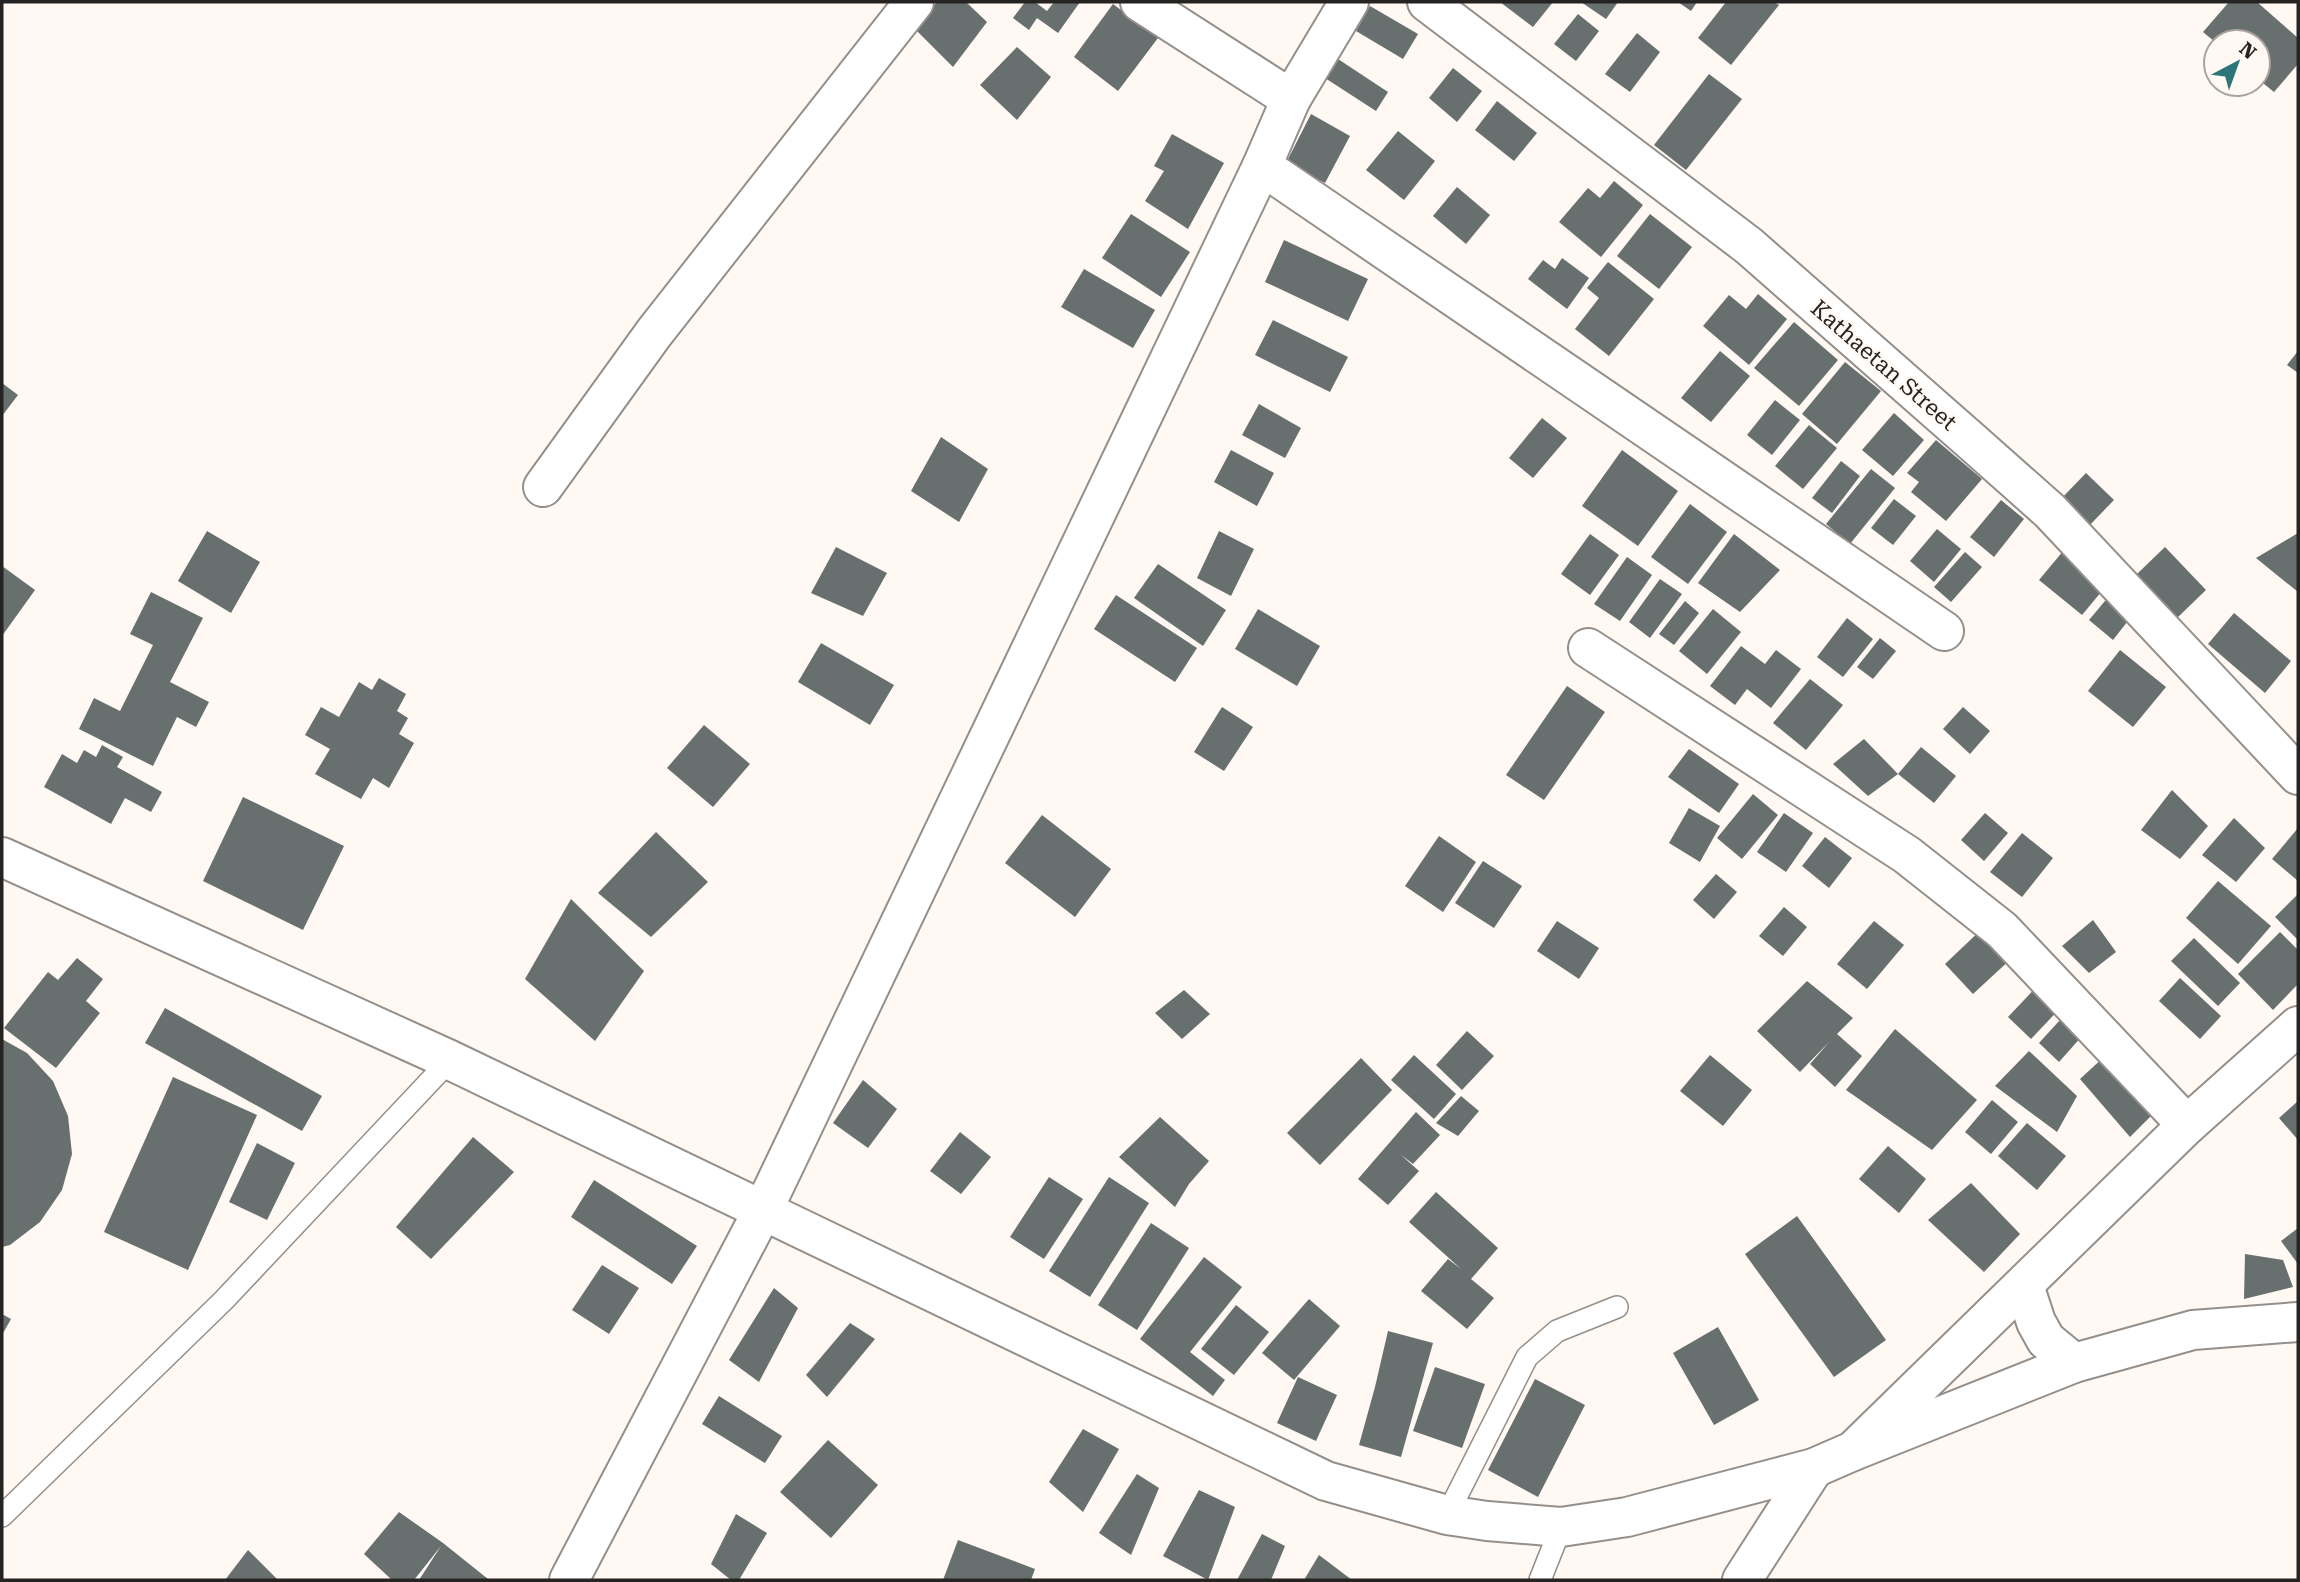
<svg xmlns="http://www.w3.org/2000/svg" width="2300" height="1582" font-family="'Roboto Serif',serif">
<rect width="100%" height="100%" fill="#fff8f3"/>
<g fill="#676f6f">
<path d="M 937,2 L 966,2 L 987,22 L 953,67 L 914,28 Z"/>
<path d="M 1025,2 L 1035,2 L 1047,11 L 1054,2 L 1080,2 L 1058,33 L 1037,18 L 1029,30 L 1013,18 Z"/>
<path d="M 1500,2 L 1553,2 L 1533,27 Z"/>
<path d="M 1581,2 L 1618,2 L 1606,19 Z"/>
<path d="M 1678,2 L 1697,2 L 1691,11 Z"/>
<path d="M 1726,2 L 1774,2 L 1779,5 L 1731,65 L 1698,38 Z"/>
<path d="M 2229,2 L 2257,2 L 2298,38 L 2298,64 L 2274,92 L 2258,79 L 2258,42 L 2215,42 L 2203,32 Z"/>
<path d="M 1113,4 L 1158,38 L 1118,91 L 1074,57 Z"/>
<path d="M 1370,6 L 1418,34 L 1403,59 L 1356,31 Z"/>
<path d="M 1578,14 L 1599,31 L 1576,61 L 1554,44 Z"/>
<path d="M 1637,33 L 1660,52 L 1630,92 L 1605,74 Z"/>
<path d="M 1017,47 L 1051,77 L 1017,120 L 980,85 Z"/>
<path d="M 1338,59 L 1388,92 L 1376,111 L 1325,78 Z"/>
<path d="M 1453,68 L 1482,91 L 1457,122 L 1429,98 Z"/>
<path d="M 1709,74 L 1742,99 L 1686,170 L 1654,145 Z"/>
<path d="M 1497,101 L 1537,133 L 1514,161 L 1475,130 Z"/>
<path d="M 1311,114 L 1350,136 L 1325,183 L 1286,163 Z"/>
<path d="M 1398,131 L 1435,161 L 1404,200 L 1366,170 Z"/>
<path d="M 1172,134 L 1224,163 L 1188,229 L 1145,201 L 1164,171 L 1154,166 Z"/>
<path d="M 1614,181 L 1643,205 L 1601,257 L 1559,222 L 1588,188 L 1600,198 Z"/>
<path d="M 1457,187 L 1490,215 L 1466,244 L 1433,216 Z"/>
<path d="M 1131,214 L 1190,252 L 1161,297 L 1102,258 Z"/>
<path d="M 1650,214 L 1692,247 L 1659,289 L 1617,256 Z"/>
<path d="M 1284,240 L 1368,279 L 1348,321 L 1265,282 Z"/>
<path d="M 1562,258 L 1589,278 L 1567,309 L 1528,279 L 1543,260 L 1555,269 Z"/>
<path d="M 1608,262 L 1654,299 L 1609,356 L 1575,329 L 1599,298 L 1587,288 Z"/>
<path d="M 1084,269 L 1155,310 L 1133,348 L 1061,307 Z"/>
<path d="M 1758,294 L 1787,319 L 1749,365 L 1703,326 L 1729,295 L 1746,309 Z"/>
<path d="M 1273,320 L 1348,357 L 1330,392 L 1255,355 Z"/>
<path d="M 1794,322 L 1838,360 L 1799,406 L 1754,368 Z"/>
<path d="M 1720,351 L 1750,376 L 1711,422 L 1681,398 Z"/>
<path d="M 2298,351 L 2298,373 L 2287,365 Z"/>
<path d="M 1845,362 L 1881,391 L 1837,444 L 1802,414 Z"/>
<path d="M 2,383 L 18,395 L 2,416 Z"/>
<path d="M 1775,400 L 1800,420 L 1772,455 L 1747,435 Z"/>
<path d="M 1259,404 L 1301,428 L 1285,458 L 1242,435 Z"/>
<path d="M 1894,413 L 1924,440 L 1893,476 L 1862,450 Z"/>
<path d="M 1542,418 L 1567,438 L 1533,478 L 1509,458 Z"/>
<path d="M 1809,425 L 1837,448 L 1803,489 L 1775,466 Z"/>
<path d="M 941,437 L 988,469 L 959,522 L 911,491 Z"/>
<path d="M 1936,440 L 1982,479 L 1946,521 L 1911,492 L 1919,482 L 1907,473 Z"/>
<path d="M 1231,450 L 1274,473 L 1257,506 L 1214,482 Z"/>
<path d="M 1622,450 L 1678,491 L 1638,546 L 1582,506 Z"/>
<path d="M 1841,461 L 1860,476 L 1832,513 L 1812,498 Z"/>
<path d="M 1871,469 L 1895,488 L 1850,544 L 1826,524 Z"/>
<path d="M 2086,473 L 2114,500 L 2086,529 L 2058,502 Z"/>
<path d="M 1894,499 L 1916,516 L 1893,545 L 1871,528 Z"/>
<path d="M 2001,500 L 2024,519 L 1994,557 L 1970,537 Z"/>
<path d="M 1690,504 L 1727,532 L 1688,584 L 1651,557 Z"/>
<path d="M 1937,529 L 1961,549 L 1934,582 L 1910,561 Z"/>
<path d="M 207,531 L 260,562 L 231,613 L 178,581 Z"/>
<path d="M 1219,531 L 1254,549 L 1231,596 L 1197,578 Z"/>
<path d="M 2298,533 L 2298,592 L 2256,558 Z"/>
<path d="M 1590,534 L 1619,555 L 1590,595 L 1561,574 Z"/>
<path d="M 1734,534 L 1780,570 L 1740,612 L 1698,583 Z"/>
<path d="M 836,547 L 887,573 L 863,616 L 811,593 Z"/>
<path d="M 2165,547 L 2206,590 L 2177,618 L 2136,575 Z"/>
<path d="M 2064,550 L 2107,585 L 2082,615 L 2039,580 Z"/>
<path d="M 1965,552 L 1982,567 L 1951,602 L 1934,587 Z"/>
<path d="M 1627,557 L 1652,575 L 1620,621 L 1594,604 Z"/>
<path d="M 1158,564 L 1226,610 L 1203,646 L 1134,598 Z"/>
<path d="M 2,566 L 35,590 L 2,636 Z"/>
<path d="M 1660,579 L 1682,594 L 1650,638 L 1629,622 Z"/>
<path d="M 2115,589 L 2138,608 L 2113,640 L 2089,620 Z"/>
<path d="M 151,592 L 203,618 L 170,682 L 209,702 L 196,727 L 177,717 L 153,766 L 79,729 L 94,698 L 120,711 L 153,645 L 130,634 Z"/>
<path d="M 1116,595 L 1197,648 L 1175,682 L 1094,629 Z"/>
<path d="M 1685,601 L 1699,613 L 1674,645 L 1659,634 Z"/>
<path d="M 1258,609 L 1320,646 L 1297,686 L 1235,649 Z"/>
<path d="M 1713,609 L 1741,632 L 1707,674 L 1679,651 Z"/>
<path d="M 2234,613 L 2291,661 L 2265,693 L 2208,644 Z"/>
<path d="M 1847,618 L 1873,639 L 1843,677 L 1817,657 Z"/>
<path d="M 1880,638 L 1896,651 L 1873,679 L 1857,667 Z"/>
<path d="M 821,643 L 894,685 L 870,725 L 798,682 Z"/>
<path d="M 1741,646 L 1765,664 L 1776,650 L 1801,669 L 1771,708 L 1747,689 L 1735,705 L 1710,686 Z"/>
<path d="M 2120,650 L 2166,687 L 2133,727 L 2088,691 Z"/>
<path d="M 379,678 L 406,694 L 397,711 L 408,718 L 399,734 L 414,743 L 389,788 L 373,778 L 361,799 L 315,774 L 330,749 L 305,735 L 321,707 L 339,717 L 359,682 L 372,690 Z"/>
<path d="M 1810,679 L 1843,705 L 1806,750 L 1773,723 Z"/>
<path d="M 1567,686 L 1605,712 L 1544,800 L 1506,775 Z"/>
<path d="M 1222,707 L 1253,727 L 1224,771 L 1194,752 Z"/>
<path d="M 1963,707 L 1990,731 L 1970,754 L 1943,729 Z"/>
<path d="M 704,725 L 750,764 L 713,807 L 667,768 Z"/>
<path d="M 1864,739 L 1898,774 L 1868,796 L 1833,764 Z"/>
<path d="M 102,745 L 123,757 L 117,767 L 162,792 L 151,812 L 125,798 L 111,824 L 44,787 L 62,754 L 77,763 L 84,750 L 96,757 Z"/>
<path d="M 1921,747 L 1956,776 L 1934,803 L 1898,774 Z"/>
<path d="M 1689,749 L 1739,784 L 1719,813 L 1668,777 Z"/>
<path d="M 2172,790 L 2208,826 L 2180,859 L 2141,830 Z"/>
<path d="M 1753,794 L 1778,815 L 1742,859 L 1717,838 Z"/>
<path d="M 243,797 L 344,846 L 303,930 L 203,881 Z"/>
<path d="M 1689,808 L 1720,826 L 1700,862 L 1669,843 Z"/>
<path d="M 1784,813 L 1813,833 L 1786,872 L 1757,852 Z"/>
<path d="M 1985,813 L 2008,833 L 1984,861 L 1961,840 Z"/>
<path d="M 1042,815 L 1111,869 L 1075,917 L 1005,863 Z"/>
<path d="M 2234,818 L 2265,848 L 2236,882 L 2202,855 Z"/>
<path d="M 2298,828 L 2298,881 L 2272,859 Z"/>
<path d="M 656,832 L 708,882 L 651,937 L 598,893 Z"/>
<path d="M 2022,833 L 2053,858 L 2022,897 L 1990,872 Z"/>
<path d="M 1439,836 L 1476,862 L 1443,912 L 1405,886 Z"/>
<path d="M 1825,837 L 1852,858 L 1829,888 L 1802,866 Z"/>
<path d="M 1483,861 L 1522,886 L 1494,928 L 1455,903 Z"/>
<path d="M 1716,874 L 1737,892 L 1714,919 L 1693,900 Z"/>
<path d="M 2218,881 L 2271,926 L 2238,964 L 2186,918 Z"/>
<path d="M 2298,894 L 2298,940 L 2275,917 Z"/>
<path d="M 571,899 L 644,971 L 595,1041 L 525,979 Z"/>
<path d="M 1784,907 L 1807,927 L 1783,956 L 1759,936 Z"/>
<path d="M 2093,920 L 2116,952 L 2089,973 L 2062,946 Z"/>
<path d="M 1557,921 L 1599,948 L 1579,979 L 1537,951 Z"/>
<path d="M 1874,921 L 1904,945 L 1867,989 L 1837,964 Z"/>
<path d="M 1985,926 L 2013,957 L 1973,994 L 1945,964 Z"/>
<path d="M 2280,932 L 2298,950 L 2298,984 L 2273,1010 L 2238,974 Z"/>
<path d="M 2194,938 L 2240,983 L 2218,1006 L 2171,961 Z"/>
<path d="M 77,958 L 103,979 L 86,1001 L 100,1013 L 56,1068 L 4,1028 L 48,972 L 58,980 Z"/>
<path d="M 2180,978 L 2221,1016 L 2200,1039 L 2159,1001 Z"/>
<path d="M 1807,981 L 1853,1018 L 1837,1034 L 1862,1056 L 1835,1087 L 1810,1064 L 1830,1041 L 1800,1072 L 1757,1031 Z"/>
<path d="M 2041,982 L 2064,1004 L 2031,1039 L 2008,1017 Z"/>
<path d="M 1184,990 L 1210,1014 L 1182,1039 L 1155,1013 Z"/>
<path d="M 165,1008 L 322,1096 L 302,1131 L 145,1043 Z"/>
<path d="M 2071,1008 L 2091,1026 L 2059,1062 L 2039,1043 Z"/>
<path d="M 1895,1029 L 1977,1100 L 1932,1150 L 1846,1090 Z"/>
<path d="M 1467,1031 L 1494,1056 L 1462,1090 L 1436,1065 Z"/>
<path d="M 2,1039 L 27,1053 L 53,1081 L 68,1116 L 72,1154 L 62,1190 L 40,1222 L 10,1245 L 2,1247 Z"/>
<path d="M 2029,1051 L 2077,1096 L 2057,1132 L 1995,1086 Z"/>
<path d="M 1414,1055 L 1456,1094 L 1434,1119 L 1391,1080 Z"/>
<path d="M 1710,1055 L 1752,1090 L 1723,1126 L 1680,1091 Z"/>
<path d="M 2105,1056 L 2156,1111 L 2130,1137 L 2080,1079 Z"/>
<path d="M 1361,1058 L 1392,1090 L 1320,1165 L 1287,1133 Z"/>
<path d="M 173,1077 L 257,1115 L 188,1270 L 104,1232 Z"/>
<path d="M 863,1080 L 897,1109 L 868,1148 L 833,1123 Z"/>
<path d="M 1461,1096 L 1479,1111 L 1458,1136 L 1436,1123 Z"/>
<path d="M 1992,1100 L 2018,1122 L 1991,1154 L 1965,1132 Z"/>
<path d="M 2298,1101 L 2298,1140 L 2279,1118 Z"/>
<path d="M 1416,1112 L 1440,1135 L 1413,1164 L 1400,1154 L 1419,1171 L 1388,1205 L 1358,1179 Z"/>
<path d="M 1160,1117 L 1209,1161 L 1189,1184 L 1175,1207 L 1119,1157 Z"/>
<path d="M 2027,1123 L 2066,1156 L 2037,1190 L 1998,1156 Z"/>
<path d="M 960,1132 L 991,1157 L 961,1194 L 930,1171 Z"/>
<path d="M 473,1137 L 514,1172 L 431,1259 L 396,1227 Z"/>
<path d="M 257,1143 L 295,1163 L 267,1220 L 229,1202 Z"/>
<path d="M 1888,1146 L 1926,1179 L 1899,1213 L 1859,1179 Z"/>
<path d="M 1049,1177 L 1083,1199 L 1044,1259 L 1010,1237 Z"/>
<path d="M 1109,1177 L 1149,1203 L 1090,1297 L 1049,1271 Z"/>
<path d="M 594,1180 L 697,1246 L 672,1284 L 571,1217 Z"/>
<path d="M 1971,1183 L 2020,1234 L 1984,1272 L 1928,1220 Z"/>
<path d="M 1436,1192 L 1498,1248 L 1471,1279 L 1494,1298 L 1467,1329 L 1421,1291 L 1448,1259 L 1461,1269 L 1409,1222 Z"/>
<path d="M 1797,1216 L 1886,1340 L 1834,1377 L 1745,1254 Z"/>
<path d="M 1151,1223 L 1189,1248 L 1137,1330 L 1098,1305 Z"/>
<path d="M 2298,1228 L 2298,1264 L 2281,1241 Z"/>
<path d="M 2245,1254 L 2283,1260 L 2293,1287 L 2244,1299 Z"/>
<path d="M 1204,1257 L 1242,1287 L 1190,1352 L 1225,1380 L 1213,1396 L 1140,1339 Z"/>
<path d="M 602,1265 L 639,1288 L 609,1334 L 572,1310 Z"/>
<path d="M 774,1288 L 798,1308 L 759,1382 L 729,1360 Z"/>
<path d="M 1309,1299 L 1340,1326 L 1294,1380 L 1262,1353 Z"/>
<path d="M 1236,1305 L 1269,1332 L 1234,1375 L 1201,1349 Z"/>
<path d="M 2,1314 L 11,1319 L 2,1335 Z"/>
<path d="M 850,1323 L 875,1339 L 827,1397 L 806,1375 Z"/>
<path d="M 1718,1327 L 1759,1400 L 1714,1425 L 1673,1353 Z"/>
<path d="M 1388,1331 L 1433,1343 L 1401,1457 L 1359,1445 L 1375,1387 Z"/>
<path d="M 1435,1367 L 1485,1384 L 1462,1448 L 1413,1431 Z"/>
<path d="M 1298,1377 L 1337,1395 L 1316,1441 L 1277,1423 Z"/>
<path d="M 1535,1379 L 1585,1405 L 1538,1497 L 1488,1470 Z"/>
<path d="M 719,1396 L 782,1436 L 765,1463 L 702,1424 Z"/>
<path d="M 1083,1429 L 1119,1449 L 1083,1512 L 1049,1482 Z"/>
<path d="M 828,1440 L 878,1485 L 831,1538 L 780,1492 Z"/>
<path d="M 1137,1474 L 1159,1488 L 1131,1555 L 1099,1533 Z"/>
<path d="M 1199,1490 L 1235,1507 L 1208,1580 L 1163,1556 Z"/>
<path d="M 399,1512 L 443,1543 L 488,1579 L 487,1580 L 419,1580 L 441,1546 L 414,1580 L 392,1580 L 364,1554 Z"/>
<path d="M 736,1514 L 767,1533 L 739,1580 L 731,1580 L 711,1564 Z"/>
<path d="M 1262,1534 L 1285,1546 L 1271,1580 L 1237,1580 Z"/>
<path d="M 958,1540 L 1035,1569 L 1031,1580 L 943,1580 Z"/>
<path d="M 248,1550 L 278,1580 L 225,1580 Z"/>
<path d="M 1319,1555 L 1352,1580 L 1304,1580 Z"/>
</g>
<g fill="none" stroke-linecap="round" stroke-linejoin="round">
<defs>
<g id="lane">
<path d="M 1447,1515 L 1527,1357 L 1557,1331 L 1617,1307"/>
<path d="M 2,1516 L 224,1300 L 450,1060"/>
<path d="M 1540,1580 L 1561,1527"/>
</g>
<g id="street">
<path d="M 1140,2 L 1291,99"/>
<path d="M 1427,2 L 1749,246 L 1970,440 L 2050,511 L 2298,775"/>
<path d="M 1262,166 L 1944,631"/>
<path d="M 543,487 L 654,333 L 914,2"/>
<path d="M 1588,648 L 1907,855 L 2002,930 L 2187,1125"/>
<path d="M 2024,1285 L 2036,1322 L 2046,1340 L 2074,1363"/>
<path d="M 1853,1451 L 2074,1363 L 2193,1330 L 2298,1322"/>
<path d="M 569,1580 L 762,1212 L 1262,166 L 1291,99 L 1349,2"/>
<path d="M 1742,1580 L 1814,1468"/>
</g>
<path id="secondary" d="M 2,857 L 450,1060 L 1326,1481 L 1447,1515 L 1487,1521 L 1561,1527 L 1627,1517 L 1814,1468 L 1853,1451 L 2187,1125 L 2298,1026"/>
</defs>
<use href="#lane" stroke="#948f8a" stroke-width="24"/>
<use href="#street" stroke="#948f8a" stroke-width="42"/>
<use href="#secondary" stroke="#948f8a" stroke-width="42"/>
<use href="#lane" stroke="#fff" stroke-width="21"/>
<use href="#street" stroke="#fff" stroke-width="38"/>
<use href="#secondary" stroke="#fff" stroke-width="38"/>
</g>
<g text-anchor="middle" stroke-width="5" stroke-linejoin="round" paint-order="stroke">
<g font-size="23" fill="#262422" stroke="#fff8f3">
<text transform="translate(1884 365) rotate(41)" y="8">Kathaetan Street</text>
</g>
</g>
<rect width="2300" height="1582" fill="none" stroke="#262422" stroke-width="7"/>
<g transform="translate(2237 63) rotate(41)"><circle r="33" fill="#fff8f3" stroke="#a8a39f" stroke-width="2"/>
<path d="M0-5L12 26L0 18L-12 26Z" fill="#2c767a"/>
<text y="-10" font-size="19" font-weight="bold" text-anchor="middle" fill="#262422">N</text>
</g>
</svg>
